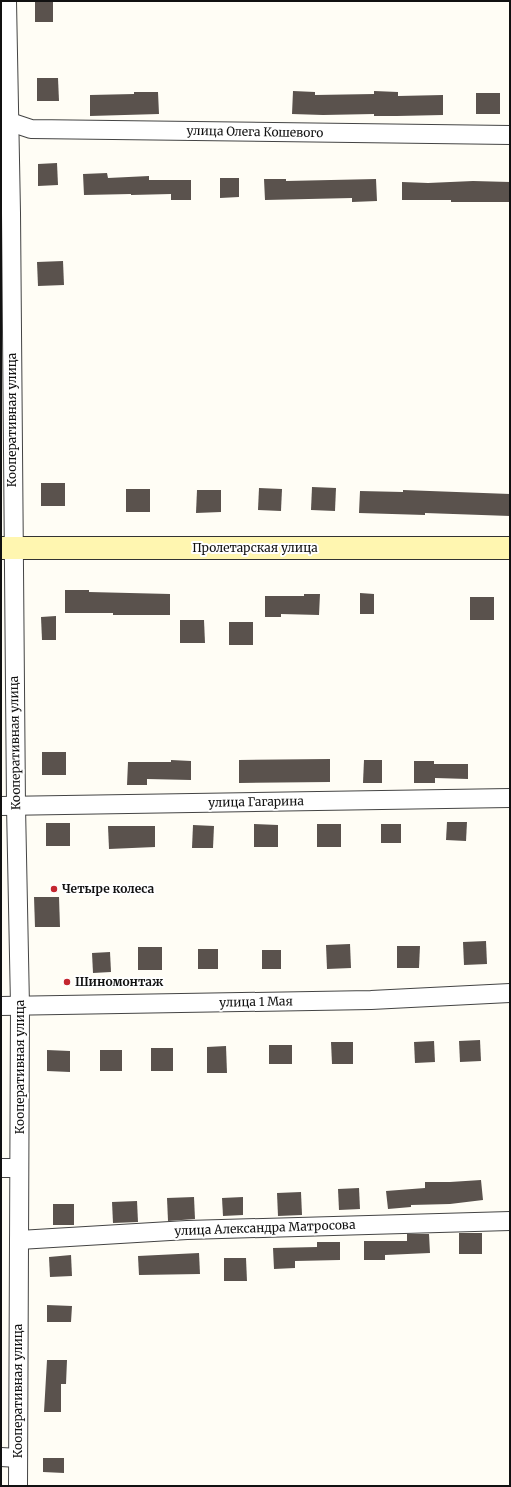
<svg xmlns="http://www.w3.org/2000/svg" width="511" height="1487" font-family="Merriweather,serif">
<rect width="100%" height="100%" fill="#fffdf5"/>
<g fill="#5a524d">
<rect x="35" y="1" width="18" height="21"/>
<path d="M 37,78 L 58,78 L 59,101 L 37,101 Z"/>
<path d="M 293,91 L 315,92 L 315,95 L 374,94 L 374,91 L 398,92 L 398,96 L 443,95 L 443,115 L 397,116 L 374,116 L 374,114 L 323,115 L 292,114 Z"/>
<path d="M 134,92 L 158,92 L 159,114 L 90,116 L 90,95 L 134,94 Z"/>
<rect x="476" y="93" width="24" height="21"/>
<path d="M 57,163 L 58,185 L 38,186 L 38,164 Z"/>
<path d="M 107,173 L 108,178 L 149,176 L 149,180 L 191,180 L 191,200 L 171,200 L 171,194 L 131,195 L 131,194 L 84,195 L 83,174 Z"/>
<path d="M 220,178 L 239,178 L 239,197 L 220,198 Z"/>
<path d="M 264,179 L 286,179 L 286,181 L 376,179 L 377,201 L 352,202 L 352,198 L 265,200 Z"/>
<path d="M 473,181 L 510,182 L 510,202 L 451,202 L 451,200 L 402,200 L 402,182 L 428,183 Z"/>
<path d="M 63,261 L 64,285 L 38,286 L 37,262 Z"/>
<rect x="41" y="483" width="24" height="23"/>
<path d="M 312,487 L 336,488 L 335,511 L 311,510 Z"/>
<path d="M 259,488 L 282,489 L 281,511 L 258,510 Z"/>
<rect x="126" y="489" width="24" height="23"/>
<path d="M 197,490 L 221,490 L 221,512 L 196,513 Z"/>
<path d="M 403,490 L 510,494 L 510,516 L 425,513 L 425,515 L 359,513 L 360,491 L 403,492 Z"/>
<path d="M 65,590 L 89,590 L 89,592 L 170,594 L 170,615 L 113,615 L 113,613 L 65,613 Z"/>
<path d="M 360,593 L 374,594 L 374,614 L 360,614 Z"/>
<path d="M 304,594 L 320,594 L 319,615 L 281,614 L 281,617 L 265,617 L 265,596 L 304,596 Z"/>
<rect x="470" y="597" width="24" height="23"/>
<path d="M 56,616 L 56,640 L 42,640 L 41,617 Z"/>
<path d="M 180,620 L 204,620 L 205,643 L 180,643 Z"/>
<rect x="229" y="622" width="24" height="23"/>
<rect x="42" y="752" width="24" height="23"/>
<path d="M 330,759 L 330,782 L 239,783 L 239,760 Z"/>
<path d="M 171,760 L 191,761 L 191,780 L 147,779 L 147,785 L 127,785 L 128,762 L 171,762 Z"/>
<path d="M 364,760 L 382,760 L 382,783 L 363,783 Z"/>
<path d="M 414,761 L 434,761 L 434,764 L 468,764 L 468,779 L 435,778 L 435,783 L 414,783 Z"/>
<path d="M 447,822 L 467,822 L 466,841 L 446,840 Z"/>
<rect x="46" y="823" width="24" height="23"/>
<path d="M 254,824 L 278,825 L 278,847 L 254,847 Z"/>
<rect x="317" y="824" width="24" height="23"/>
<rect x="381" y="824" width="20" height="19"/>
<path d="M 193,825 L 214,826 L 213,848 L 192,848 Z"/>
<path d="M 108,826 L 155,826 L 155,847 L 109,849 Z"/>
<path d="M 34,897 L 59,897 L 60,927 L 35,927 Z"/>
<path d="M 486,941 L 487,964 L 464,965 L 463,942 Z"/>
<path d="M 350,944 L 351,968 L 327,969 L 326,945 Z"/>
<path d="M 397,946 L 420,946 L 419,968 L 397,968 Z"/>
<rect x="138" y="947" width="24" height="23"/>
<rect x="198" y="949" width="20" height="20"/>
<rect x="262" y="950" width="19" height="19"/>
<path d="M 110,952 L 111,972 L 93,973 L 92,953 Z"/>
<path d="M 480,1040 L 481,1061 L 460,1062 L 459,1041 Z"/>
<path d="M 434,1041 L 435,1062 L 415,1063 L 414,1042 Z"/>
<path d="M 331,1042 L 353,1042 L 353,1064 L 332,1064 Z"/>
<rect x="269" y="1045" width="23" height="19"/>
<path d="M 226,1046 L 227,1073 L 207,1073 L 207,1047 Z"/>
<rect x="151" y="1048" width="22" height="23"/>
<path d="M 47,1050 L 70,1051 L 70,1072 L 47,1071 Z"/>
<rect x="100" y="1050" width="22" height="21"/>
<path d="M 481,1180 L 483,1200 L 450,1204 L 411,1205 L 411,1207 L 388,1209 L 386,1191 L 425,1188 L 425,1182 L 450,1182 Z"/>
<path d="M 359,1188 L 360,1209 L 339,1210 L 338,1189 Z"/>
<path d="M 301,1192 L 302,1215 L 278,1216 L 277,1193 Z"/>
<path d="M 194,1197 L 195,1219 L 168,1221 L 167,1198 Z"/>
<path d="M 243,1197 L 243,1215 L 223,1216 L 222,1198 Z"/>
<path d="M 137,1201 L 138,1222 L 113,1223 L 112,1202 Z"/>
<rect x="53" y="1204" width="21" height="21"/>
<rect x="459" y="1233" width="23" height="21"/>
<path d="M 407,1234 L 429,1234 L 430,1253 L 385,1255 L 385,1260 L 364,1260 L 364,1241 L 407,1241 Z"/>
<path d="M 317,1242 L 340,1242 L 340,1260 L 295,1261 L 295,1268 L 274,1269 L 273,1248 L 317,1247 Z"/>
<path d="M 199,1253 L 200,1274 L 139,1275 L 138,1256 Z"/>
<path d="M 71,1255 L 72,1276 L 50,1277 L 49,1257 Z"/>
<path d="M 224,1258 L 246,1258 L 247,1281 L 224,1281 Z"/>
<path d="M 47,1305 L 72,1306 L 71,1322 L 47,1322 Z"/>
<path d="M 47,1360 L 67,1360 L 66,1384 L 61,1384 L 61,1412 L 44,1412 Z"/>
<path d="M 43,1458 L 64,1458 L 64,1473 L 43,1472 Z"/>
</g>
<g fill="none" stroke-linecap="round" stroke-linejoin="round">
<defs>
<g id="minor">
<path d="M 7,1 L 11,213 L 16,806 L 20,1006 L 18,1486"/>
<path d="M 1,122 L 10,122 L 31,129 L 510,135"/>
<path d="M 1,806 L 510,798"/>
<path d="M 1,1006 L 371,1000 L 510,993"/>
<path d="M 1,1168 L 19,1168"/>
<path d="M 19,1240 L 187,1230 L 510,1221"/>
<path d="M 1,1457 L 18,1458"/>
</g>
<path id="secondary" d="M 1,548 L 510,548"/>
</defs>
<use href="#minor" stroke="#444" stroke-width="20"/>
<use href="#secondary" stroke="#333" stroke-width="24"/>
<use href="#minor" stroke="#fff" stroke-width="18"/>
<use href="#secondary" stroke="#fff6b0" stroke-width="22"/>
</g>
<g fill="#c4262e" stroke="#fff" stroke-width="1.5">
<circle cx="54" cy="889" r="4"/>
<circle cx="67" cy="982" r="4"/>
</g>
<g text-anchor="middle" stroke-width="4" stroke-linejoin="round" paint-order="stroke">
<g font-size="12" fill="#111" stroke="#fff">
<text transform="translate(255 132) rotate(1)" y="4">улица Олега Кошевого</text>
<text transform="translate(12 420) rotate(-90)" y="4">Кооперативная улица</text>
<text x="255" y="552">Пролетарская улица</text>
<text transform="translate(15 743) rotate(-91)" y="4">Кооперативная улица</text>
<text transform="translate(256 802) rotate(-1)" y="4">улица Гагарина</text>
<text transform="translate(256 1002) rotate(-1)" y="4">улица 1 Мая</text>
<text transform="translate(20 1067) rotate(-90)" y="4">Кооперативная улица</text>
<text transform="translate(265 1228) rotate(-2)" y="4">улица Александра Матросова</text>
<text transform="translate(18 1391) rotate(-90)" y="4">Кооперативная улица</text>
</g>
<g font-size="12" font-weight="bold" fill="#111" stroke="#fff" text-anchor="start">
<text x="62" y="893">Четыре колеса</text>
<text x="75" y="986">Шиномонтаж</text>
</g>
</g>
<rect width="511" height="1487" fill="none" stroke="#111111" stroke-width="4"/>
</svg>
